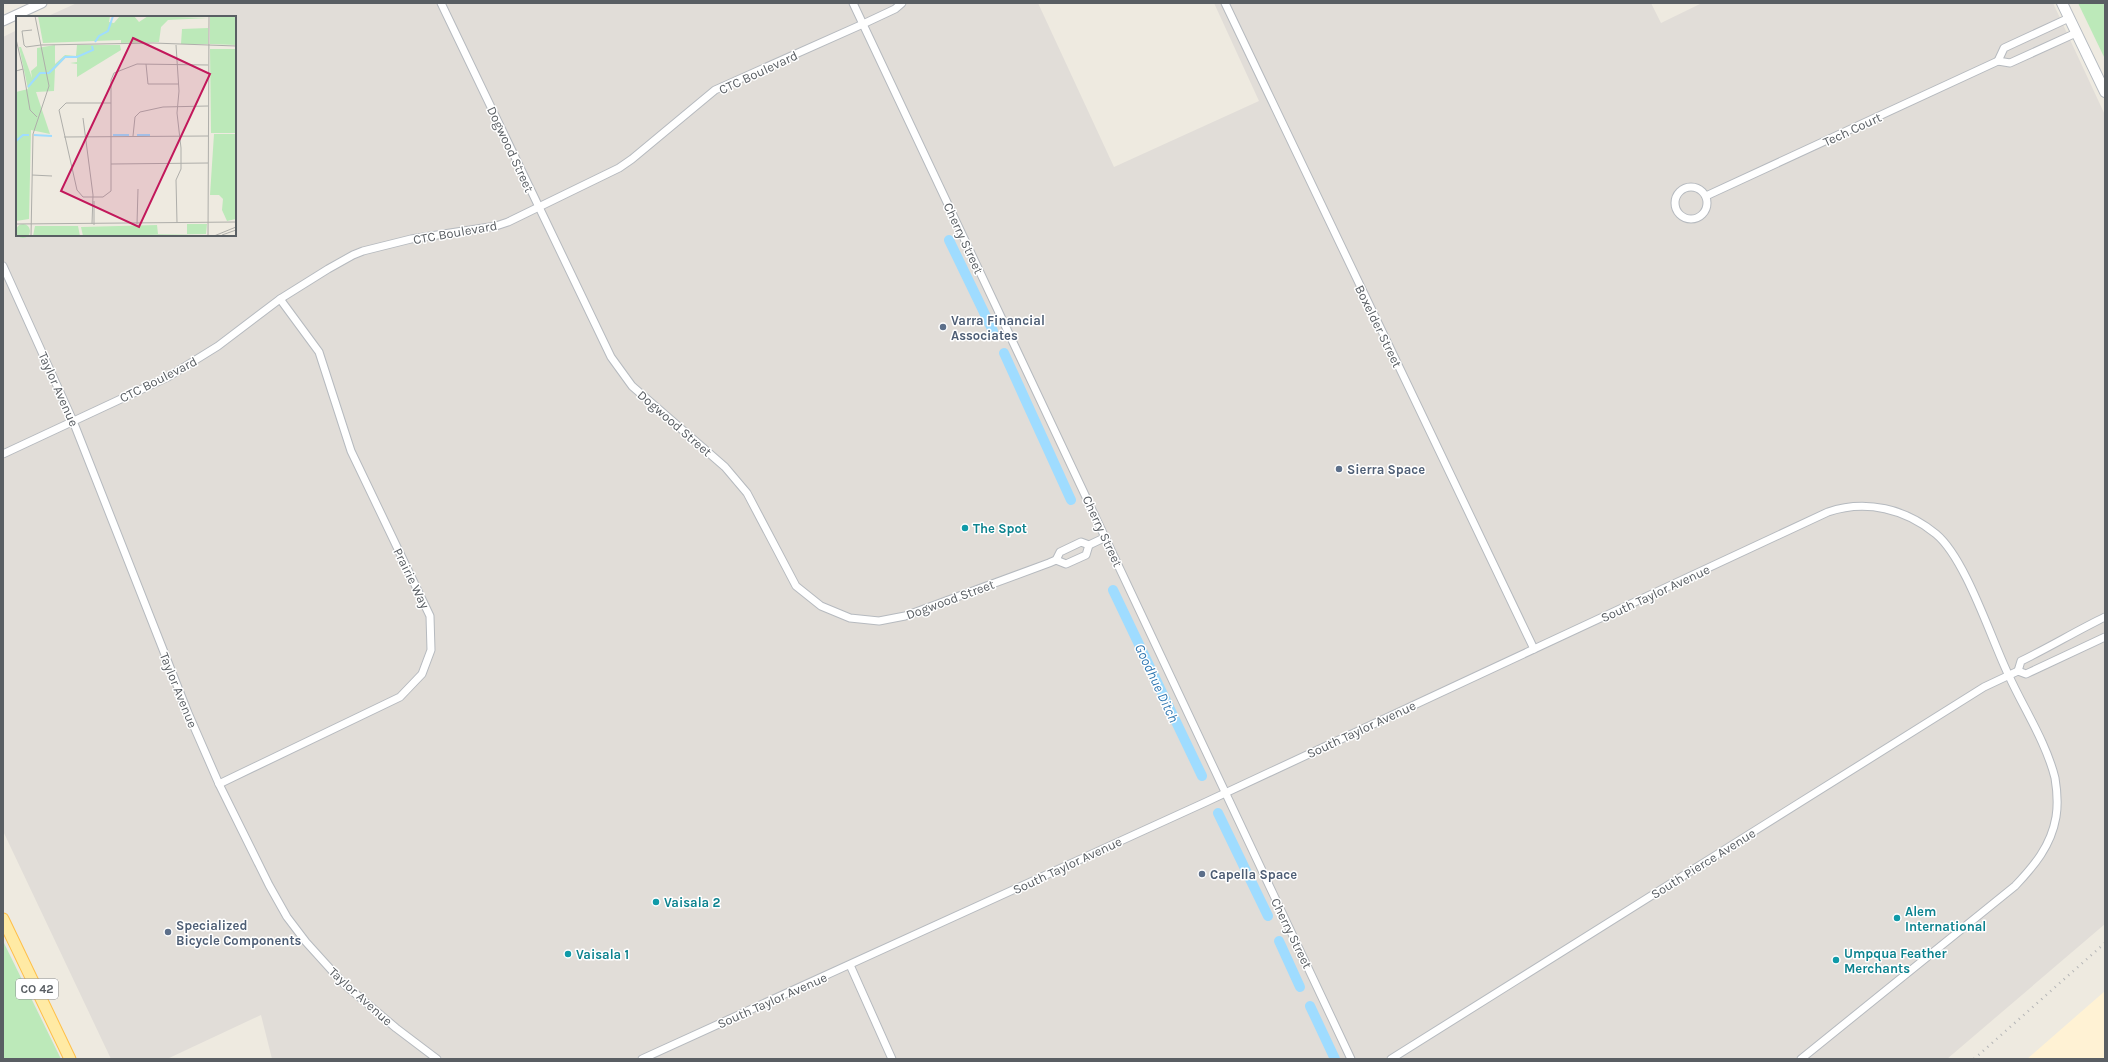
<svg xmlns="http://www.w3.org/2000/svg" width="2108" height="1062" font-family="Karla,sans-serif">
<rect width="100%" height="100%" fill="#eeeae0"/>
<path fill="#fff2d4" d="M 2105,991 L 2105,1059 L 2027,1059 Z"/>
<path fill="#e1ddd8" d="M 77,3 L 1038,3 L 1114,167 L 1259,101 L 1214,3 L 1651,3 L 1661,23 L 1702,3 L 2053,3 L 2105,115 L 2105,924 L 1947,1059 L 272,1059 L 261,1015 L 167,1059 L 111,1059 L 3,831 L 3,37 L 17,30 L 17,235 L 235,235 L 235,17 L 46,17 Z"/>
<g fill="#bce9b9">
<path d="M 2078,3 L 2105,3 L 2105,59 Z"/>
<path d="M 3,941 L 61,1059 L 3,1059 Z"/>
</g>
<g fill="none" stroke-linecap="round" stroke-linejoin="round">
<g stroke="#9fdcff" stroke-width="10">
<path d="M 949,240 L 993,331"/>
<path d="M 1004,353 L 1071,500"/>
<path d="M 1113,590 L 1202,776"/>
<path d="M 1218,813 L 1268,916"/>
<path d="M 1279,941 L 1300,987"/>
<path d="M 1310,1006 L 1335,1059"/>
</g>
<defs>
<g id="minor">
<path d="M 441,3 L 611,357 L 632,386 L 725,467 L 747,493 L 796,586 L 821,606 L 850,618 L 879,621 L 905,616 L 1049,563 L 1056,560 L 1060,552 L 1081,542 L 1089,545 L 1106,537"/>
<path d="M 853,3 L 1351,1059"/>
<path d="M 1225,3 L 1534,649"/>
<path d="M 1998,61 L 2004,48 L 2069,18"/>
<circle cx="1691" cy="203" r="16"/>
<path d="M 1706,196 L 1998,61 L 2010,63 L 2076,33"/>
<path d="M 3,266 L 73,421 L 188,713 L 219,784 L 269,885 L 287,917 L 306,942 L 344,984 L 396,1028 L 437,1059"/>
<path d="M 3,454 L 168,377 L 218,346 L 280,299 L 328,269 L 353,255 L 363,251 L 411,239 L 496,226 L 508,222 L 619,168 L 632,159 L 715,90 L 863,24 L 895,9 L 902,3"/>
<path d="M 1056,560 L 1066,564 L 1086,555 L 1089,545"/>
<path d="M 2018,671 L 2021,661 C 2050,647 2076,631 2105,617"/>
<path d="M 219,784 L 400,697 L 422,674 L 431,650 L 430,616 L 351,451 L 319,352 L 280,299"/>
<path d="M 850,965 L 892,1059"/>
<path d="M 642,1059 L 1206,802 L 1828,512 C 1866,499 1906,509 1936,534 C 1966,559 1991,639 2009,676 C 2024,709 2046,742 2055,778 C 2057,790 2058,805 2056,817 C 2051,846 2034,866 2015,886 L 1801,1059"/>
<path d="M 1391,1059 L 1984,687 L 2018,671 L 2026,674 L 2105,637"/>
</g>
<path id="tertiary" d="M 3,21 L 42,3"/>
<path id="secondary" d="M 2062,3 L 2105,92"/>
<path id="primary" d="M 3,919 L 70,1059"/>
</defs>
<use href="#minor" stroke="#b6babf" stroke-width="9"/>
<use href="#tertiary" stroke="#b6babf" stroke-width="11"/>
<use href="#secondary" stroke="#b6bbc1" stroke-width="12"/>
<use href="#primary" stroke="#ffbf48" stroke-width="13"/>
<use href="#minor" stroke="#fff" stroke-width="7"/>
<use href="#tertiary" stroke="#fff" stroke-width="9"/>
<use href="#secondary" stroke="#fff" stroke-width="10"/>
<use href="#primary" stroke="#ffeaa4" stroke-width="11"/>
<path stroke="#b4b5b6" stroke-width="2.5" stroke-dasharray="1 5" stroke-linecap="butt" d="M 1974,1059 L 2105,943"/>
</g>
<g fill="#5c6f8a" stroke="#fff" stroke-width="1.5">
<circle cx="943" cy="327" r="4"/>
<circle cx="1339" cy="469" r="4"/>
<circle cx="1202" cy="874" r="4"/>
<circle cx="168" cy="932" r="4"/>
</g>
<g fill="#0f9aa8" stroke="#fff" stroke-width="1.5">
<circle cx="965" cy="528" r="4"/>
<circle cx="656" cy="902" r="4"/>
<circle cx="1897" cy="918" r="4"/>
<circle cx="568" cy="954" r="4"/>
<circle cx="1836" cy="960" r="4"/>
</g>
<g text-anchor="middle" stroke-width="3" stroke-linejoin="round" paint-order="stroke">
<rect fill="#fff" stroke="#8b8e92" stroke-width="1" x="16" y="979" width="42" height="20" rx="3"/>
<g font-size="12" font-weight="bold" fill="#595e63">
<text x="37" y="993">CO 42</text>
</g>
<g font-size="13" fill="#595e63" stroke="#fff">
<text transform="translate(758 72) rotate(-25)" y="5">CTC Boulevard</text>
<text transform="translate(1852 129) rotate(-25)" y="5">Tech Court</text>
<text transform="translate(511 149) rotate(65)" y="5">Dogwood Street</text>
<text transform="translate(455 232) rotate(-10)" y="5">CTC Boulevard</text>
<text transform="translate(964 238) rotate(65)" y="5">Cherry Street</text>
<text transform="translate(1379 326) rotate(64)" y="5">Boxelder Street</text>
<text transform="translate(158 379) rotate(-27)" y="5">CTC Boulevard</text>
<text transform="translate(59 389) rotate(66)" y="5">Taylor Avenue</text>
<text transform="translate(675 423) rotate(41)" y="5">Dogwood Street</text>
<text transform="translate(1103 531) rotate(65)" y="5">Cherry Street</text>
<text transform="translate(412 578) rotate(64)" y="5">Prairie Way</text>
<text transform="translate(1655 593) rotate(-25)" y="5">South Taylor Avenue</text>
<text transform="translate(950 599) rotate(-20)" y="5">Dogwood Street</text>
<text transform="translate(179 690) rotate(68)" y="5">Taylor Avenue</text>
<text transform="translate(1361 729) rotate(-25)" y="5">South Taylor Avenue</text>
<text transform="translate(1703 863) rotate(-32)" y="5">South Pierce Avenue</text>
<text transform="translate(1067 865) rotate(-25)" y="5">South Taylor Avenue</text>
<text transform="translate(1292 933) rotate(64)" y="5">Cherry Street</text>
<text transform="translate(361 996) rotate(42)" y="5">Taylor Avenue</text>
<text transform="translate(772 1000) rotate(-24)" y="5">South Taylor Avenue</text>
</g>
<g font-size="13" font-weight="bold" fill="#4e5e75" stroke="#fff" text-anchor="start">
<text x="951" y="325">Varra Financial<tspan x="951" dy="15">Associates</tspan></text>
<text x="1347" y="474">Sierra Space</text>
<text x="1210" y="879">Capella Space</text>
<text x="176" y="930">Specialized<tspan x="176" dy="15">Bicycle Components</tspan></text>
</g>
<g font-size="13" font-weight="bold" fill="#0d838f" stroke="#fff" text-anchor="start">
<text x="973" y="533">The Spot</text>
<text x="664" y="907">Vaisala 2</text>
<text x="1905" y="916">Alem<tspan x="1905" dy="15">International</tspan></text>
<text x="1844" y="958">Umpqua Feather<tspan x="1844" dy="15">Merchants</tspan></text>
<text x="576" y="959">Vaisala 1</text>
</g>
<g font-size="14" font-style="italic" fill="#3078b2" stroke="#fff">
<text transform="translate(1157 683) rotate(65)" y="5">Goodhue Ditch</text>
</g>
</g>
<g transform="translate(16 16)">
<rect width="220" height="220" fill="#eeeae0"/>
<path d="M 22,0 L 94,0 L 93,6 L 98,7 L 104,0 L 118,0 L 123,6 L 132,0 L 193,2 L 152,4 L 145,11 L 143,26 L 105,27 L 105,24 L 27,27 ZM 194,0 L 220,0 L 220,29 L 194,28 ZM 192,12 L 192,28 L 165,28 L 166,13 ZM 39,29 L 39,48 L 49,39 L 60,40 L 61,29 L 104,29 L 105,34 L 61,61 L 61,48 L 54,47 L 61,46 L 61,42 L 50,41 L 39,53 L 38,75 L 20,76 L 34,118 L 15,114 L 13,203 L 0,205 L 0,76 L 12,73 L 3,31 L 5,31 L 16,62 L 15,55 L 21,50 L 21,32 ZM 194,33 L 220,33 L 220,117 L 195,117 ZM 198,118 L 220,118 L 220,203 L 211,205 L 206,194 L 207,183 L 203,179 L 194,179 ZM 171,208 L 191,208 L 190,218 L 67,220 L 65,211 L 141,209 L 142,218 L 171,218 ZM0 215a7 7 0 1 1 14 0a7 7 0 1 1-14 0ZM 19,210 L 62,210 L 64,220 L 17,220 Z" fill="#bce9b9"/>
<path fill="none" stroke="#9fdcff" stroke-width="2" d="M 79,26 L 83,20 L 92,15 L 97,0M 12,71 L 24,57 L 33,57 L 49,41 L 61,41 L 77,34 L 76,30M 18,119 L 36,120M 97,119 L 113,119M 121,119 L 134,119M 0,125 L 7,119 L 13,119"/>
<path fill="none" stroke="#aeaeaa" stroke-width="1" d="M 16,14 L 6,15 L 8,29 L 10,31 L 25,29M 0,23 L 7,53M 25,29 L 137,27 L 220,30M 160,29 L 163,75 L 161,97 L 165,132 L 165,153 L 160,164 L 161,207M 130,48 L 132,68 L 163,68M 0,55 L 7,53 L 14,94 L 21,101M 95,87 L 50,87 L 43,94 L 61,174 L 67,181 L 87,181 L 95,175 L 95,64 L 98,57 L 121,48 L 192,49M 67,102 L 77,179 L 76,208M 117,120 L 119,101 L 124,96 L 147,91 L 192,90M 48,121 L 192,120M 95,148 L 192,147M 16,159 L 36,160M 78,185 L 78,209M 0,208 L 220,206M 121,208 L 122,173M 206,219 L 220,214M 15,220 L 17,118 L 33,70 L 19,0M 192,220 L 193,0M 198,220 L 220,211"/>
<path fill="#c2185b" fill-opacity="0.15" stroke="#c2185b" stroke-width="2" d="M 117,22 L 194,58 L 123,211 L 45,175 Z"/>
<rect width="220" height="220" fill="none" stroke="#595e63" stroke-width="2"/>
</g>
<rect width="2108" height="1062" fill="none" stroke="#595e63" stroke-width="8"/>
</svg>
